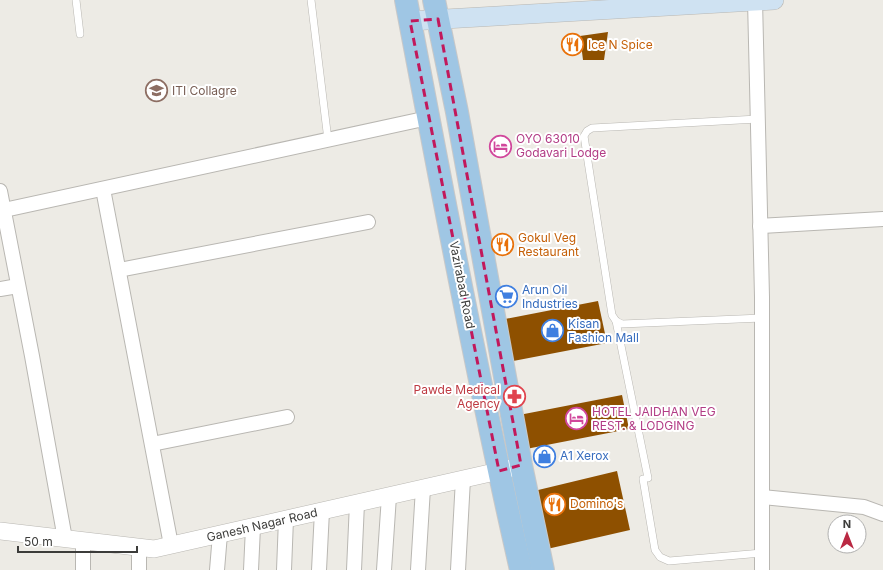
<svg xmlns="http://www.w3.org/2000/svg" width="883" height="570" font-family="Inter,sans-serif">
<rect width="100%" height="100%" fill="#edebe5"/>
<g fill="#8e5000">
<path d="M 608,32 L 604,60 L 583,60 L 580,36 Z"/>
<path d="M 598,301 L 607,343 L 508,362 L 500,320 Z"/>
<path d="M 622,395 L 629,429 L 526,449 L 519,415 Z"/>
<path d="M 617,471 L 630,530 L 547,549 L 534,491 Z"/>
</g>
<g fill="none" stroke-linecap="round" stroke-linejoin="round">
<defs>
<g id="service">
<path d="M 76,0 L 80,34"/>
<path d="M 311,0 L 328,140"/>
<path d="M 758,119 L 592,128 L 587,131 L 584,136 L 612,315 L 616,321 L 622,324 L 762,318"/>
<path d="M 616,321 L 648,478"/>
<path d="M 643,479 L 655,550 L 660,557 L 669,561 L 762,553"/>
</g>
<g id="minor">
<path d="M 755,0 L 762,297 L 762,570"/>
<path d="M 103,189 L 171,545"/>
<path d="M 0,191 L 32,356 L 65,539"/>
<path d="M 0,211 L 428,118"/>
<path d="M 760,226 L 883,219"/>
<path d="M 119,270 L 368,222"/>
<path d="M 0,289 L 18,286"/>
<path d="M 152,444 L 287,417"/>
<path d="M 762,497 L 864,507 L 883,514"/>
<path d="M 83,541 L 83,570"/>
<path d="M 139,570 L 139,548"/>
<path d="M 217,570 L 220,534"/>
<path d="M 251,570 L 253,527"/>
<path d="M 284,570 L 286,519"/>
<path d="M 319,570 L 322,511"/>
<path d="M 354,570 L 357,503"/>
<path d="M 384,570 L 389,496"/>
<path d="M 418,570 L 423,488"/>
<path d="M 458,570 L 463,479"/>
</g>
<path id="tertiary" d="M 0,531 L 154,549 L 512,468"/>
<path id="secondary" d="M 410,21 L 774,0"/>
<g id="primary">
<path d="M 406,0 C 442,190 478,381 521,570"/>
<path d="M 434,0 L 457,112 L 521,465 L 543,570"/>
</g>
</defs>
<use href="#service" stroke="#b9b7b2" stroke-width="8"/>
<use href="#minor" stroke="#b9b7b2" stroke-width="16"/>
<use href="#tertiary" stroke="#b9b7b2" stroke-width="18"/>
<use href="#secondary" stroke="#b9b7b2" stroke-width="20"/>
<use href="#primary" stroke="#c8c8c8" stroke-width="24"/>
<use href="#service" stroke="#fff" stroke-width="7"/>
<use href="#minor" stroke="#fff" stroke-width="14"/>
<use href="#tertiary" stroke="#fff" stroke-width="17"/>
<use href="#secondary" stroke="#cfe2f2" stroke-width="19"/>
<use href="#primary" stroke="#9fc6e4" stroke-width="22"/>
</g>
<path fill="none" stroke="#c2185b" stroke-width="3" stroke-dasharray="8 5" stroke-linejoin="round" d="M 438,19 L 521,465 L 499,471 L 410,21 Z"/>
<defs>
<symbol id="restaurant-ring" viewBox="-11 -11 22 22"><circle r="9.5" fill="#fff" stroke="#e8710a" stroke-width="1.5"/><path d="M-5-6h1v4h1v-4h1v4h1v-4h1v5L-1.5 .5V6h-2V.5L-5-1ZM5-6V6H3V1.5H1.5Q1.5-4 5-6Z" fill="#e8710a"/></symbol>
<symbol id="university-ring" viewBox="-11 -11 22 22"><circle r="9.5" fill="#fff" stroke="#8d6e63" stroke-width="1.5"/><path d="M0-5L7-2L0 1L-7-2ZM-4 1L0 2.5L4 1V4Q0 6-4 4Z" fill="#8d6e63"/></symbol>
<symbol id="hotel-ring" viewBox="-11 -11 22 22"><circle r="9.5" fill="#fff" stroke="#d1479c" stroke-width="1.5"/><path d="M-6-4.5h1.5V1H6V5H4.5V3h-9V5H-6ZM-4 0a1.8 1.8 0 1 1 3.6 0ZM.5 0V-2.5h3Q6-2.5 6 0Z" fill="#d1479c"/></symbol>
<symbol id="supermarket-ring" viewBox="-11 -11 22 22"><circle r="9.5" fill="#fff" stroke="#3f7fe0" stroke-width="1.5"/><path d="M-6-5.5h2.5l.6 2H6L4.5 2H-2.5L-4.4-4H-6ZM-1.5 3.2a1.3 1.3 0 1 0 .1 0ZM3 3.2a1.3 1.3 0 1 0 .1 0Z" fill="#3f7fe0"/></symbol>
<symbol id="shop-ring" viewBox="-11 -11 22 22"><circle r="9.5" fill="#fff" stroke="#3f7fe0" stroke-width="1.5"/><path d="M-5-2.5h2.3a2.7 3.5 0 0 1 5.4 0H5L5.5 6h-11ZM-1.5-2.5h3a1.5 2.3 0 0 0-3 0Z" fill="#3f7fe0"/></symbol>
<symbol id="pharmacy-ring" viewBox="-11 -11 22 22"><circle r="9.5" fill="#fff" stroke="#e0444e" stroke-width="1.5"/><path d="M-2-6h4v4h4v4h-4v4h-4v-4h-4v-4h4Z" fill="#e0444e"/></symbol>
</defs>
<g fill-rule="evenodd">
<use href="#restaurant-ring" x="560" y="32" width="25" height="25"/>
<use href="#university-ring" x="144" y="78" width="25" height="25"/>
<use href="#hotel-ring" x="488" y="134" width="25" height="25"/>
<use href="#restaurant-ring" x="490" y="232" width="25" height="25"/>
<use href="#supermarket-ring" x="494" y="284" width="25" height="25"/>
<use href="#shop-ring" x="540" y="318" width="25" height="25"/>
<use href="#pharmacy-ring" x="502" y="384" width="25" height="25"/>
<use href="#hotel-ring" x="564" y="406" width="25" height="25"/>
<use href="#shop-ring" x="532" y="444" width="25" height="25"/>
<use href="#restaurant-ring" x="542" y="492" width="25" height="25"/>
</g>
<g text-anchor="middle" stroke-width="4" stroke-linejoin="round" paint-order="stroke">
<g font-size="12" fill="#c56008" stroke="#fff" text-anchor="start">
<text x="588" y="49">Ice N Spice</text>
<text x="518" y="242">Gokul Veg<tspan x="518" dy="14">Restaurant</tspan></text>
<text x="570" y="508">Domino's</text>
</g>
<g font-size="12" fill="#785e54" stroke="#fff" text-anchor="start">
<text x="172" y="95">ITI Collagre</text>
</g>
<g font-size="12" fill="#b23c85" stroke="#fff" text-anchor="start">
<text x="516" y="143">OYO 63010<tspan x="516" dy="14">Godavari Lodge</tspan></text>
<text x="592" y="416">HOTEL JAIDHAN VEG<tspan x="592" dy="14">REST. &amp; LODGING</tspan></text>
</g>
<g font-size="12" fill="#3c3c3a" stroke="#fff">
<text transform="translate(462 285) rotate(79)" y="4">Vazirabad Road</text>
<text transform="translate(262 525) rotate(-13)" y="4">Ganesh Nagar Road</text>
</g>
<g font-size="12" fill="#366cbe" stroke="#fff" text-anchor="start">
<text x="522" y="294">Arun Oil<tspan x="522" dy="14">Industries</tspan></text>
<text x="568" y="328">Kisan<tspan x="568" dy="14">Fashion Mall</tspan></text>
<text x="560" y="460">A1 Xerox</text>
</g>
<g font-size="12" fill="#be3a42" stroke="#fff" text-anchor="end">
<text x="500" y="394">Pawde Medical<tspan x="500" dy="14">Agency</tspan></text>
</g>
</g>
<g transform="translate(847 534)"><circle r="19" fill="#ffffff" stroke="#b1b1b0"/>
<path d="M0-3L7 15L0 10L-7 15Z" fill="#ba2842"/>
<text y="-6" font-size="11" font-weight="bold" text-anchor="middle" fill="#3c3c3a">N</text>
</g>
<path d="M18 546v6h119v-6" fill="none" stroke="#3c3c3a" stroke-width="2"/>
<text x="24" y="546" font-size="12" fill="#3c3c3a" stroke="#ffffff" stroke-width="3" paint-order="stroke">50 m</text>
</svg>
